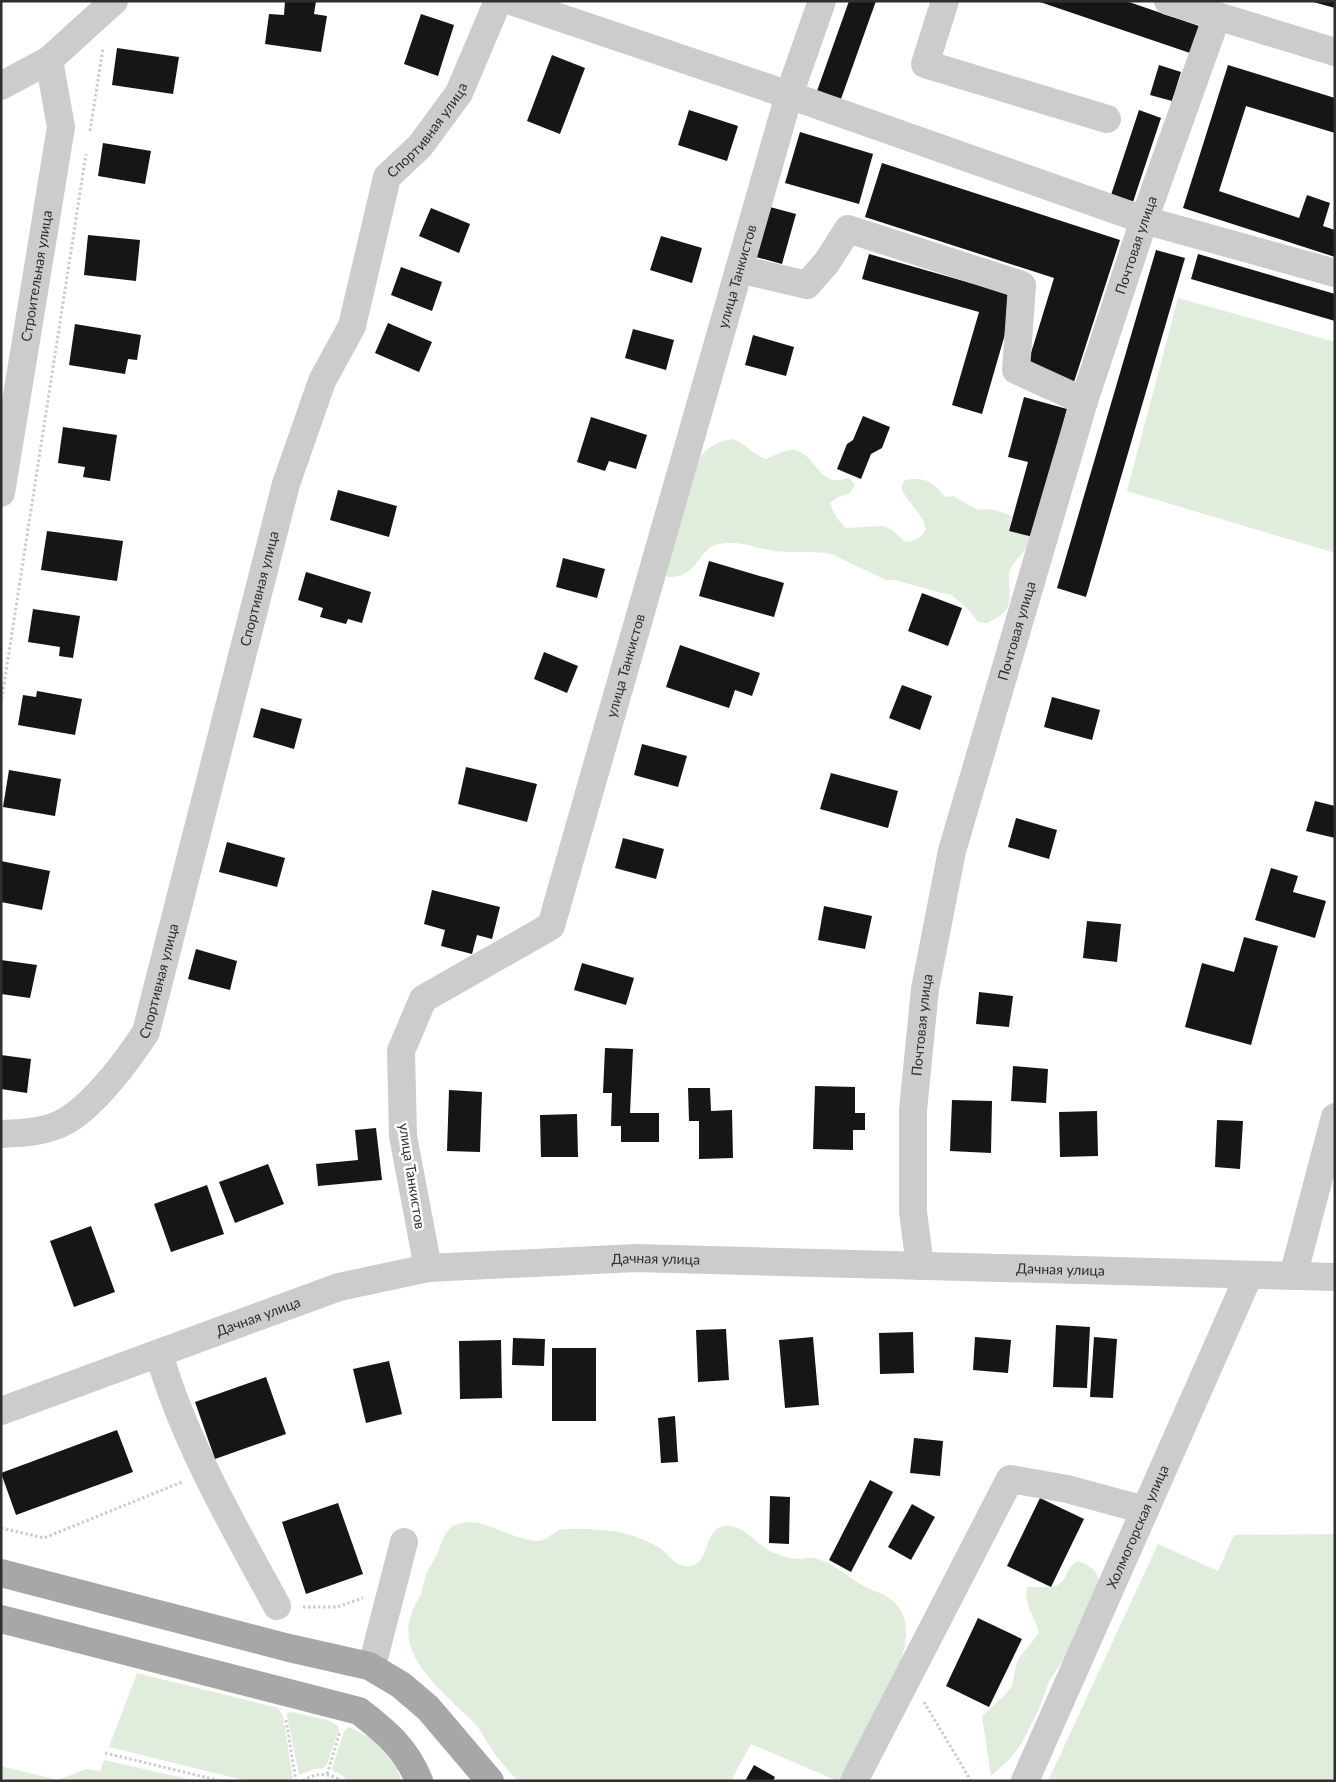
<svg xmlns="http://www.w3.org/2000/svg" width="1336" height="1782" font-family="Lato,sans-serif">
<rect width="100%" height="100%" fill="#fff"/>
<g fill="#e1eddc">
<path d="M 1178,298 L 1335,342 L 1335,553 L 1127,491 Z"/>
<path d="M 733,439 C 746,444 753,455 766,459 C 774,456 783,450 792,450 C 811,450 816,476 833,480 C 838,481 844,479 849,478 L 855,485 L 849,494 L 838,497 L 830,503 C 834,514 838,521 846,528 L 883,526 L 891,529 L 905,542 C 916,541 921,538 926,529 C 922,513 908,503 901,488 L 905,480 C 925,477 932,481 945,497 L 953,496 L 978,510 L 986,509 L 995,510 L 1012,516 L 1009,531 L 1033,537 C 1027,551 1016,558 1010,570 C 1008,574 1009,578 1009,582 C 1010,608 1011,611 987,623 L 978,622 L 966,607 L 950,594 L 941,593 L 895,580 L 886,580 L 831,554 C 810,550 789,554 769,550 C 753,547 736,540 719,544 C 696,549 699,579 667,577 L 665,568 L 698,461 C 705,448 718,441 733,439 Z"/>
<path d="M 468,1522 C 492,1523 512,1539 536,1541 C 548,1541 550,1534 559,1530 C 569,1527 613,1530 623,1533 C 635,1536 651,1542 661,1549 C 670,1556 673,1564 685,1566 C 711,1570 702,1529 724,1526 C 744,1524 756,1545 772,1552 C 780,1555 790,1559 798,1559 C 803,1559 808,1557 813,1558 C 831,1561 846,1576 862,1585 C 870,1590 879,1592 886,1596 C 911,1611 908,1637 901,1660 L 838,1781 L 751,1744 L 731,1781 L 518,1781 C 507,1769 497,1758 489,1745 C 485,1739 482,1732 477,1726 C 450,1697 398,1662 410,1618 C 412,1608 419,1600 422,1590 C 424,1583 425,1575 429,1568 C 431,1565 433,1562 435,1558 C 445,1540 441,1525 468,1522 Z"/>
<path d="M 1335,1534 L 1335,1781 L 1048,1781 L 1158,1544 L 1218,1571 L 1234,1535 Z"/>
<path d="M 1077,1561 C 1092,1565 1098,1572 1101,1586 L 1070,1650 L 1049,1681 L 1040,1707 L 1021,1744 L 1011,1758 L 991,1776 L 982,1716 L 1004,1696 L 1012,1686 L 1017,1661 L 1039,1633 C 1035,1617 1023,1604 1027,1587 C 1040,1586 1058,1592 1065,1577 C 1069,1569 1070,1566 1077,1561 Z"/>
<path d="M 137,1673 L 278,1708 L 283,1716 L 293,1781 L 247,1781 L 109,1747 Z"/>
<path d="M 291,1712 L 328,1720 L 338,1726 L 339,1730 L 327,1764 L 324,1768 L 314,1769 L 299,1775 L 287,1715 L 287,1713 Z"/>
<path d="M 349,1727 L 379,1742 L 396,1766 L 402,1781 L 348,1781 L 339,1773 L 334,1772 L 332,1768 L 344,1731 Z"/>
<path d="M 104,1760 L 197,1781 L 1,1781 L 1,1766 L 58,1780 L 86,1769 L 100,1771 Z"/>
</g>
<g fill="#161616">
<path d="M 285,1 L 316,1 L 314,14 L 327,16 L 321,52 L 265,44 L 269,14 L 284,15 Z"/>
<path d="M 849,1 L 876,1 L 841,99 L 817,91 Z"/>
<path d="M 1126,1 L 1199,26 L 1190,53 L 1040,2 Z"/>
<path d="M 1313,1 L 1335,1 L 1335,8 L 1313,2 Z"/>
<path d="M 421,14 L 454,25 L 438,76 L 404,64 Z"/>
<path d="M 117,48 L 179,57 L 173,94 L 112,85 Z"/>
<path d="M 552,55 L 585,68 L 560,134 L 527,121 Z"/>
<path d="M 1159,65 L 1181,72 L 1172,101 L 1150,95 Z"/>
<path d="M 1228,65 L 1335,98 L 1335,133 L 1246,106 L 1219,191 L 1299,218 L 1307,195 L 1330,203 L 1323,226 L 1335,230 L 1335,257 L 1183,208 Z"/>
<path d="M 689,110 L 738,126 L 727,161 L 678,145 Z"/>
<path d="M 1139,110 L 1161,118 L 1133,202 L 1111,195 Z"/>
<path d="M 800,132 L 873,154 L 859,204 L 785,183 Z"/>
<path d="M 103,143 L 151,151 L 145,184 L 98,176 Z"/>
<path d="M 882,163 L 1120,240 L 1074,382 L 1027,366 L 1054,278 L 865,217 Z"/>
<path d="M 770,207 L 796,214 L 782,264 L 756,257 Z"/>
<path d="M 431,208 L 470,224 L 459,253 L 419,236 Z"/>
<path d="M 88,235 L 140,240 L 136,281 L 84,275 Z"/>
<path d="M 661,236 L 702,248 L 692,283 L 650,270 Z"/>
<path d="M 1156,250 L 1185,258 L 1086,597 L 1057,588 Z"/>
<path d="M 869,254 L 1016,296 L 982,414 L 952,405 L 979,312 L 862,279 Z"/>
<path d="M 1198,254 L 1335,294 L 1335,321 L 1191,279 Z"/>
<path d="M 401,267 L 442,282 L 432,311 L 391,295 Z"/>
<path d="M 388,323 L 432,342 L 419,372 L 375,353 Z"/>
<path d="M 75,324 L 141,335 L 137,360 L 128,359 L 125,374 L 69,365 Z"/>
<path d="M 633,329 L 674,340 L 666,370 L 625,358 Z"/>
<path d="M 753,335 L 794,347 L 786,376 L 745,365 Z"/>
<path d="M 1024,397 L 1067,409 L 1033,537 L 1009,531 L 1028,462 L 1008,457 Z"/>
<path d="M 863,416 L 890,427 L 882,448 L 871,454 L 861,479 L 837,469 L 847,444 L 853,440 Z"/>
<path d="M 591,417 L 647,435 L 636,469 L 609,461 L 605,471 L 577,462 Z"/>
<path d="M 63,427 L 117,435 L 110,481 L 83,477 L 85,467 L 58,463 Z"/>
<path d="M 338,490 L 397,506 L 389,537 L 330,520 Z"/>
<path d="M 47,531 L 123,541 L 117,581 L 41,570 Z"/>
<path d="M 563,558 L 605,569 L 597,598 L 556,587 Z"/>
<path d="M 709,561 L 784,583 L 774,617 L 699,596 Z"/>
<path d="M 306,572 L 371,592 L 362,623 L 348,619 L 346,624 L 320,617 L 323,608 L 298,600 Z"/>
<path d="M 922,593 L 962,608 L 948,646 L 908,631 Z"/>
<path d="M 33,609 L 80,616 L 73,658 L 59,656 L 60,647 L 28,642 Z"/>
<path d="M 680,645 L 760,673 L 752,696 L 735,690 L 729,708 L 666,687 Z"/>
<path d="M 544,652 L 578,666 L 567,693 L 534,679 Z"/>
<path d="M 902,685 L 932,696 L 920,730 L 889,718 Z"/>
<path d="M 37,691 L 82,699 L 75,735 L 18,725 L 23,695 L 36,697 Z"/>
<path d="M 1052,697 L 1100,710 L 1092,740 L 1044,727 Z"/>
<path d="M 261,708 L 302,719 L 294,749 L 253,737 Z"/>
<path d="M 642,744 L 687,756 L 678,787 L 634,775 Z"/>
<path d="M 466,767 L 537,784 L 527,822 L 458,804 Z"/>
<path d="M 9,770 L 61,779 L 55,816 L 3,807 Z"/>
<path d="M 831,773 L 898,791 L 888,828 L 820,809 Z"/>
<path d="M 1315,801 L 1335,806 L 1335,838 L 1306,831 Z"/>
<path d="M 1016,818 L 1057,830 L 1049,859 L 1008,847 Z"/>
<path d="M 623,838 L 664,849 L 656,879 L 615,868 Z"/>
<path d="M 227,842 L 285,858 L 277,887 L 219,872 Z"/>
<path d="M 1,861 L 50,871 L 42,910 L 1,902 Z"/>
<path d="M 1271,868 L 1298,876 L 1293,892 L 1326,901 L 1315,938 L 1255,920 Z"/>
<path d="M 432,890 L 500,907 L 492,939 L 477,935 L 472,954 L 441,946 L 445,930 L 424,924 Z"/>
<path d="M 824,906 L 872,916 L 865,949 L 818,940 Z"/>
<path d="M 1087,921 L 1121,924 L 1117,962 L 1083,958 Z"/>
<path d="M 1244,937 L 1278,946 L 1251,1045 L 1185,1027 L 1202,963 L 1234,972 Z"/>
<path d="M 196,949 L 237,961 L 230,990 L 188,979 Z"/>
<path d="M 1,960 L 37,965 L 30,998 L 1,994 Z"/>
<path d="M 582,963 L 634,978 L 626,1005 L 574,990 Z"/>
<path d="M 979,992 L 1013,996 L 1009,1027 L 976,1024 Z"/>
<path d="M 605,1048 L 633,1049 L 630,1113 L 659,1113 L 659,1142 L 621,1142 L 621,1126 L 611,1126 L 612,1093 L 603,1093 Z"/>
<path d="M 1,1055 L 31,1059 L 27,1093 L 1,1089 Z"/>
<path d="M 1013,1066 L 1048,1069 L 1046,1103 L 1011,1101 Z"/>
<path d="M 815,1086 L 855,1087 L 855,1113 L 865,1113 L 865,1130 L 853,1130 L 853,1150 L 813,1149 Z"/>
<path d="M 688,1088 L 710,1088 L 711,1111 L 732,1110 L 733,1158 L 699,1159 L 699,1121 L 689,1121 Z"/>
<path d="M 449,1090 L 482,1092 L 480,1152 L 447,1151 Z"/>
<path d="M 952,1100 L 992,1101 L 991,1153 L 950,1151 Z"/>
<path d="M 1097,1111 L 1098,1156 L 1060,1157 L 1059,1112 Z"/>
<path d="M 577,1114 L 578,1157 L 541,1157 L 540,1115 Z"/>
<path d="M 1217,1120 L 1243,1121 L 1240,1169 L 1215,1167 Z"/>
<path d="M 376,1128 L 382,1180 L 318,1186 L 316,1164 L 358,1160 L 355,1130 Z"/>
<path d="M 268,1164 L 284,1204 L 235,1223 L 219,1182 Z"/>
<path d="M 207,1185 L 224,1234 L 171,1252 L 154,1204 Z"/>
<path d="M 91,1226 L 115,1292 L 74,1307 L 50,1241 Z"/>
<path d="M 1056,1325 L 1090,1327 L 1087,1388 L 1053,1387 Z"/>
<path d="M 726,1329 L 729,1380 L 698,1382 L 696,1330 Z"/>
<path d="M 913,1332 L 914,1373 L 880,1374 L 879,1333 Z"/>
<path d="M 813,1337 L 819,1405 L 785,1408 L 779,1340 Z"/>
<path d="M 975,1337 L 1011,1340 L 1008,1373 L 973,1370 Z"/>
<path d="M 1094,1337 L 1117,1339 L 1113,1398 L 1090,1397 Z"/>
<path d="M 513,1338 L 545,1339 L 544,1366 L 512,1365 Z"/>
<path d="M 501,1340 L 502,1398 L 460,1399 L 459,1341 Z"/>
<rect x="552" y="1348" width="44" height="73"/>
<path d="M 389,1361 L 402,1414 L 366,1423 L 353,1369 Z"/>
<path d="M 266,1377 L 286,1434 L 215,1459 L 195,1402 Z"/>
<path d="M 675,1416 L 678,1462 L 661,1463 L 658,1418 Z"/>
<path d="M 117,1430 L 133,1472 L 16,1515 L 1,1473 Z"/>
<path d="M 914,1438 L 943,1441 L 940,1476 L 910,1473 Z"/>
<path d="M 870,1480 L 893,1492 L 851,1572 L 829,1560 Z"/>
<path d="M 770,1496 L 790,1497 L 789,1544 L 769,1543 Z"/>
<path d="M 1040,1498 L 1084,1519 L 1051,1587 L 1007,1566 Z"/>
<path d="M 338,1503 L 363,1574 L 306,1594 L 282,1522 Z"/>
<path d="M 912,1504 L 935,1517 L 911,1560 L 888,1547 Z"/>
<path d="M 978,1618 L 1022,1639 L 989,1707 L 946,1686 Z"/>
<path d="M 754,1765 L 775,1777 L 773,1781 L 745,1781 Z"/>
</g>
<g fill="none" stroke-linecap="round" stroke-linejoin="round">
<g stroke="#ccc" stroke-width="3" stroke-dasharray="2.5 2.5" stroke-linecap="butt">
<path d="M 90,131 L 103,48"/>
<path d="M 1,704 L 86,154"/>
<path d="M 1,1528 L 44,1538 L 182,1482"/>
<path d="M 303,1607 L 337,1607 L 363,1598"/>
<path d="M 924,1702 L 971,1781"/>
<path d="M 286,1720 L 296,1781"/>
<path d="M 105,1753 L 221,1781"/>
<path d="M 327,1774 L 340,1732"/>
<path d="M 303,1781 C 315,1772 330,1773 342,1781"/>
</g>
<g stroke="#ccc" stroke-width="28">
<path d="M 511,1 L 789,95 L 1144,220 L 1335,273"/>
<path d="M 945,1 L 925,64 L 1107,119"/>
<path d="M 1168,1 L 1335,52"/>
<path d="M 1,86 L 49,60 L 114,1"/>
<path d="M 739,269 L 807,285 L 827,262 L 848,229 L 1022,285 L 1016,370 L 1084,401"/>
<path id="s1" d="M 1,493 L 61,127 L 49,60"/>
<path id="s2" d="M 1,1134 C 23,1133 47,1132 66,1121 C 95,1104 128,1060 146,1032 L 286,484 L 322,381 L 352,326 L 387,177 L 420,146 L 459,93 L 498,1"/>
<path id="s3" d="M 920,1266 L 913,1212 L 913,1110 L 925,989 L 952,851 L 1084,401 L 1144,220 L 1217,16"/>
<path id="s4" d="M 428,1268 L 403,1136 L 401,1051 L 423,999 L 551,926 L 789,95 L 822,1"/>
<path d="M 1293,1276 L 1335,1117"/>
<path d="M 159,1354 C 185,1443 233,1525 277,1606"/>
<path id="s5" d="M 1,1411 L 339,1287 L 428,1268 L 636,1258 L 1335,1277"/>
<path d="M 369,1666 L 374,1658 L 404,1542"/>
<path d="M 854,1781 L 1010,1479 L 1067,1489 L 1145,1510"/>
<path id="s6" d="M 1025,1781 L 1249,1275"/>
</g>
<g stroke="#a7a7a7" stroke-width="28">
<path d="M 1,1573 L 289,1648 L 369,1666 L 401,1685 L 428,1708 L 490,1781"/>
<path d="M 1,1619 L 359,1711 C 386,1732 406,1748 419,1781"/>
</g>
</g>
<g text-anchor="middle" stroke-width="5" stroke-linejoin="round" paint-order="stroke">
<g font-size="14" fill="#2f2f2f" stroke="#fff">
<text dy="5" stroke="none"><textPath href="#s2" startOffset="1140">Спортивная улица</textPath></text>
<text dy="5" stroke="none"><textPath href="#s3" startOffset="1052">Почтовая улица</textPath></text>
<text dy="5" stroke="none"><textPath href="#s1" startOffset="220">Строительная улица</textPath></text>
<text dy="5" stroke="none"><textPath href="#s4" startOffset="1099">улица Танкистов</textPath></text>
<text dy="5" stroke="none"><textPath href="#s2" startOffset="645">Спортивная улица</textPath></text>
<text dy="5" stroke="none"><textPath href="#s3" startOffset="648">Почтовая улица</textPath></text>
<text dy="5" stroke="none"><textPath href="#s4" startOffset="694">улица Танкистов</textPath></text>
<text dy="5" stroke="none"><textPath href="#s2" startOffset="240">Спортивная улица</textPath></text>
<text dy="5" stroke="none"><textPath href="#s3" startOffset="242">Почтовая улица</textPath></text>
<text transform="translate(412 1176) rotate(81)" y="5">улица Танкистов</text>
<text dy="5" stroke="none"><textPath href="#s5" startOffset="679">Дачная улица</textPath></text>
<text dy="5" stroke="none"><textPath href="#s5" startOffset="1084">Дачная улица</textPath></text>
<text dy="5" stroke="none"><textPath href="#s5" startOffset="274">Дачная улица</textPath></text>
<text dy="5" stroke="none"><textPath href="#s6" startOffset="278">Холмогорская улица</textPath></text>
</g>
</g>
<rect width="1336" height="1782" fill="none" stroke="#2f2f2f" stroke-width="5"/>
</svg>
